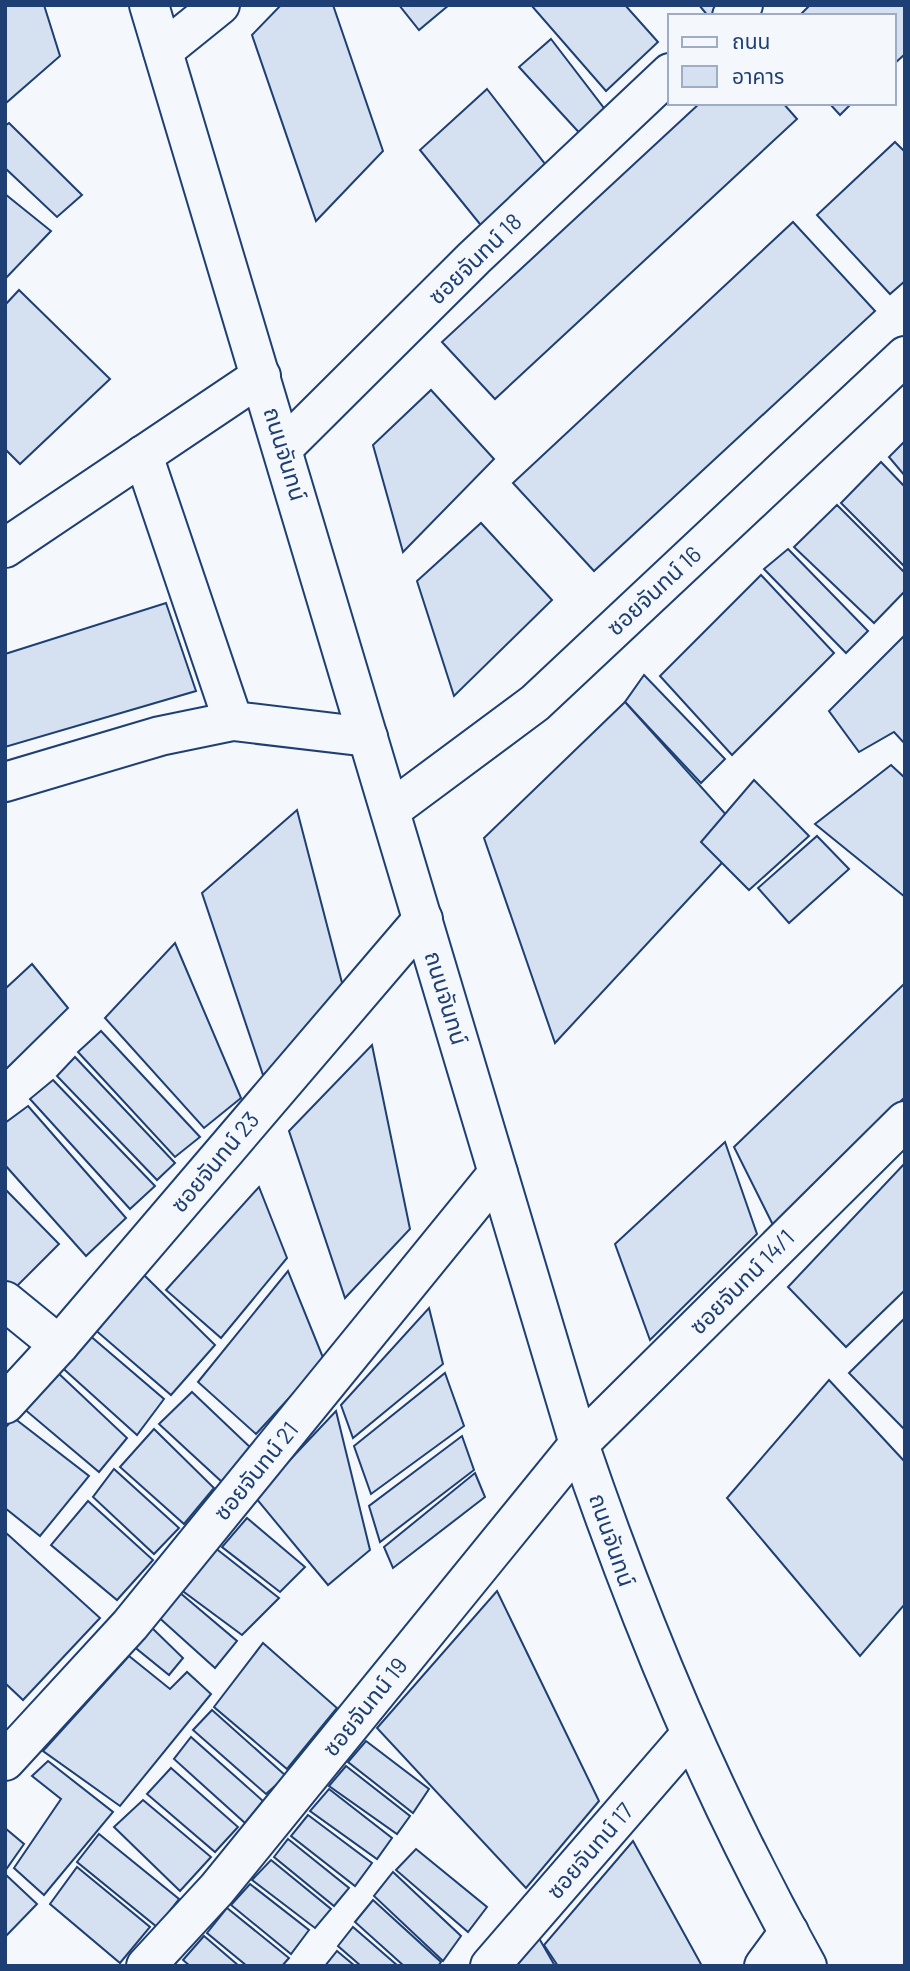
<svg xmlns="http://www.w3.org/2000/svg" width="910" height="1971" font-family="Barlow,'Noto Sans Thai',sans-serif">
<rect width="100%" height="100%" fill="#f4f7fb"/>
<g fill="#d5e0f0" stroke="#1d3f73" stroke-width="2">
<path d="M 5,5 L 44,5 L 60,56 L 6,103 Z"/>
<path d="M 281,5 L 333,5 L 383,151 L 316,221 L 252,35 Z"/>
<path d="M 399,5 L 449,5 L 419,30 Z"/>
<path d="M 531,5 L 625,5 L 658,42 L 606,91 Z"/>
<path d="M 699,5 L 734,5 L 722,16 L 708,16 Z"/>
<path d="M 810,5 L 905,5 L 905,54 L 894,64 L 894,16 L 799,16 Z"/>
<path d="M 551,39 L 610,116 L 585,139 L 519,67 Z"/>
<path d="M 487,89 L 552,173 L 488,234 L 420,150 Z"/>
<path d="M 700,103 L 783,103 L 797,119 L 495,399 L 442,342 Z"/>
<path d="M 829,103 L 852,103 L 840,115 Z"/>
<path d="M 9,123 L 82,195 L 57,217 L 5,168 L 5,126 Z"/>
<path d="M 895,142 L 905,152 L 905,281 L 890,294 L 817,215 Z"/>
<path d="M 5,194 L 51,231 L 5,279 Z"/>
<path d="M 793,222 L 875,311 L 594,571 L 513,483 Z"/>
<path d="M 19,290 L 110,379 L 20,464 L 5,449 L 5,305 Z"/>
<path d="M 431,390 L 494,459 L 403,552 L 373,445 Z"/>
<path d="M 905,441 L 905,476 L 889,457 Z"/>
<path d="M 881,462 L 905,487 L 905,567 L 841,503 Z"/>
<path d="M 837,505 L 905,573 L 905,591 L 874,623 L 794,547 Z"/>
<path d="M 481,523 L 552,600 L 454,696 L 417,581 Z"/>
<path d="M 788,549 L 868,631 L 846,653 L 764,569 Z"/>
<path d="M 761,575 L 834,653 L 732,755 L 660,676 Z"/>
<path d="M 166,603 L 196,691 L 5,747 L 5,654 Z"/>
<path d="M 905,635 L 905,744 L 894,732 L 859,752 L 829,711 Z"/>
<path d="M 644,675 L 725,759 L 701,783 L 625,702 Z"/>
<path d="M 625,702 L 746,837 L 555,1043 L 484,838 Z"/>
<path d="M 891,765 L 905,778 L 905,897 L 815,824 Z"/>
<path d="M 754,780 L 809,836 L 749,890 L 701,842 Z"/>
<path d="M 297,810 L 347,1002 L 263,1075 L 202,893 Z"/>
<path d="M 817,836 L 849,869 L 789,923 L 758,888 Z"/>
<path d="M 175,943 L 241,1098 L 204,1128 L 105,1018 Z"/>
<path d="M 32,964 L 68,1008 L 5,1070 L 5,989 Z"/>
<path d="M 905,983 L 905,1097 L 774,1227 L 734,1147 Z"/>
<path d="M 101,1031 L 200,1137 L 175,1157 L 78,1052 Z"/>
<path d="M 372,1045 L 410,1229 L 345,1298 L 289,1131 Z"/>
<path d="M 75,1057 L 175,1163 L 157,1180 L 57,1076 Z"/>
<path d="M 53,1080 L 155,1186 L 130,1209 L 30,1099 Z"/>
<path d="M 28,1106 L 126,1218 L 86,1256 L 5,1165 L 5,1123 Z"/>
<path d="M 725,1142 L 757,1234 L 650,1340 L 615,1244 Z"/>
<path d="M 905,1163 L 905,1290 L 846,1347 L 788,1287 Z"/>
<path d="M 259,1187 L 287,1258 L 221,1338 L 166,1290 Z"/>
<path d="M 5,1189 L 59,1244 L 11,1292 L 5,1287 Z"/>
<path d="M 288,1271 L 324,1360 L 256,1434 L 198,1382 Z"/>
<path d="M 143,1274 L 215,1345 L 171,1395 L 93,1328 Z"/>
<path d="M 429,1308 L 443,1364 L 353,1438 L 341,1405 Z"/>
<path d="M 905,1318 L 905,1430 L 849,1373 Z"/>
<path d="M 88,1334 L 164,1399 L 137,1435 L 57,1363 Z"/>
<path d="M 56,1371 L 127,1438 L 99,1472 L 23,1408 Z"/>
<path d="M 445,1373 L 464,1426 L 371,1494 L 354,1446 Z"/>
<path d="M 829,1380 L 905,1462 L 905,1604 L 860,1656 L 727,1498 Z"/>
<path d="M 192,1392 L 252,1449 L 222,1482 L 159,1424 Z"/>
<path d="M 336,1411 L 370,1550 L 328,1585 L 255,1497 Z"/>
<path d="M 14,1418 L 89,1476 L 40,1536 L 5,1508 L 5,1428 Z"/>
<path d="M 154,1429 L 214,1488 L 184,1524 L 120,1467 Z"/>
<path d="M 462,1436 L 474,1470 L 380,1542 L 369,1506 Z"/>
<path d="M 114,1469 L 179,1528 L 154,1554 L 93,1497 Z"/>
<path d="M 475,1473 L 485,1497 L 393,1568 L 384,1547 Z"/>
<path d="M 88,1501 L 153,1560 L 117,1600 L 51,1545 Z"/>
<path d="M 247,1518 L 305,1567 L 280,1592 L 222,1547 Z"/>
<path d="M 5,1532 L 100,1618 L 23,1700 L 5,1683 Z"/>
<path d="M 214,1547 L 279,1598 L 242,1635 L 180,1589 Z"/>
<path d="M 497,1591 L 599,1801 L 526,1888 L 377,1728 Z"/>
<path d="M 179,1592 L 237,1641 L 215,1668 L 155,1614 Z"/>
<path d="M 149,1625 L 183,1658 L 169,1675 L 132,1645 Z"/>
<path d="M 263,1643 L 337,1708 L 287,1769 L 214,1707 Z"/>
<path d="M 129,1656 L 170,1689 L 187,1672 L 211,1694 L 120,1806 L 43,1751 Z"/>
<path d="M 212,1710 L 286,1776 L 266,1794 L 193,1730 Z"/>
<path d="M 191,1737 L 263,1801 L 245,1823 L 174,1759 Z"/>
<path d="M 366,1741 L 429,1789 L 413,1813 L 348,1762 Z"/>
<path d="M 48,1761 L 113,1812 L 44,1895 L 14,1868 L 61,1799 L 32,1776 Z"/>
<path d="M 346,1766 L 410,1816 L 397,1834 L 329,1786 Z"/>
<path d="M 171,1768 L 238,1827 L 215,1852 L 147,1794 Z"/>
<path d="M 329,1789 L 392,1838 L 377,1859 L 310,1811 Z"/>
<path d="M 143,1800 L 211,1857 L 180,1891 L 114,1827 Z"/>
<path d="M 308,1815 L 372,1863 L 355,1886 L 291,1836 Z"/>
<path d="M 5,1828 L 24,1844 L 5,1871 Z"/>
<path d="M 99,1834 L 179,1899 L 157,1927 L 77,1862 Z"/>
<path d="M 288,1839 L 349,1888 L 334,1906 L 274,1857 Z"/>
<path d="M 633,1841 L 702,1966 L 558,1966 L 544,1945 Z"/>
<path d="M 416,1849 L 487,1907 L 468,1932 L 396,1870 Z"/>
<path d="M 271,1860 L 331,1909 L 315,1928 L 252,1880 Z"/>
<path d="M 77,1867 L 150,1927 L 120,1963 L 50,1904 Z"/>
<path d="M 393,1872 L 461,1936 L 443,1961 L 374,1896 Z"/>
<path d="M 5,1874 L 37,1904 L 5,1937 Z"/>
<path d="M 250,1884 L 309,1930 L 291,1954 L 231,1905 Z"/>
<path d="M 373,1900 L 441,1962 L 438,1966 L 404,1966 L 355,1922 Z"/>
<path d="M 227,1908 L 289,1958 L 282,1966 L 247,1966 L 207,1933 Z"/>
<path d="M 353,1927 L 398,1966 L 361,1966 L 338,1946 Z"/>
<path d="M 536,1933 L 555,1966 L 506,1966 Z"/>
<path d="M 204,1936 L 239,1966 L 190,1966 L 183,1960 Z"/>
<path d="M 337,1951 L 355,1966 L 325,1966 Z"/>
</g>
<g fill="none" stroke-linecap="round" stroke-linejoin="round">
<defs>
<g id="minor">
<path d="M 732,16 L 743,5"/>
<path d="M 163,51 L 220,5"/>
<path d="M 283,448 L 474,258 L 670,73"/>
<path d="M 143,455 L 233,721"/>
<path d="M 5,548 L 261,376"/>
<path d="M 5,782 L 160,736 L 233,721 L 368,737"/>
<path d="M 391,810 L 535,703 L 905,356"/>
<path d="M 5,1301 L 59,1345"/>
<path d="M 5,1404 L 59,1345 L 423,919"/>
<path d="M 5,1761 L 130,1625 L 498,1173"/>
<path d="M 146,1966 L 217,1889 L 579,1444 L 905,1121"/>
<path d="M 490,1966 L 690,1735"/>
<path d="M 764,1966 L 789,1932"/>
</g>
<path id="major" d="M 149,5 L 579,1444 C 642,1628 712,1796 807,1966"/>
</defs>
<use href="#minor" stroke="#1d3f73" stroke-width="42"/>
<use href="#major" stroke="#1d3f73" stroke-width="42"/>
<use href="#minor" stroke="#f4f7fb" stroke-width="38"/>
<use href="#major" stroke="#f4f7fb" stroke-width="38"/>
</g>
<g text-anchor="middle" stroke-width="5" stroke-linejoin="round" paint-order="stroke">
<g font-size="23" fill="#1d3f73" stroke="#f4f7fb">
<text transform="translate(475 259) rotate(-44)" y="8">ซอยจันทน์ 18</text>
<text transform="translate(285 454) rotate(73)" y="8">ถนนจันทน์</text>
<text transform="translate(654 591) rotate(-43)" y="8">ซอยจันทน์ 16</text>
<text transform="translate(446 998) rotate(73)" y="8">ถนนจันทน์</text>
<text transform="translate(215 1162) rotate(-50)" y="8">ซอยจันทน์ 23</text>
<text transform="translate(742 1282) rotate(-45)" y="8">ซอยจันทน์ 14/1</text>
<text transform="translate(256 1471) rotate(-51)" y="8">ซอยจันทน์ 21</text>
<text transform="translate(612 1540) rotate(71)" y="8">ถนนจันทน์</text>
<text transform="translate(365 1707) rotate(-51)" y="8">ซอยจันทน์ 19</text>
<text transform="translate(590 1851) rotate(-49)" y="8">ซอยจันทน์ 17</text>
</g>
</g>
<rect width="910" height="1971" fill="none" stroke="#1d3f73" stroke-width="14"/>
<rect x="668" y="14" width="228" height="91" fill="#f4f7fb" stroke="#9eadc5" stroke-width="2"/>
<rect x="682" y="37" width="35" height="10" fill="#f4f7fb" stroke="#9eadc5" stroke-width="2"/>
<text x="732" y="49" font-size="21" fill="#1d3f73">ถนน</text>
<rect x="682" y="66" width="35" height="21" fill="#d5e0f0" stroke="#9eadc5" stroke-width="2"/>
<text x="732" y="84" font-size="21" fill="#1d3f73">อาคาร</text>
</svg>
